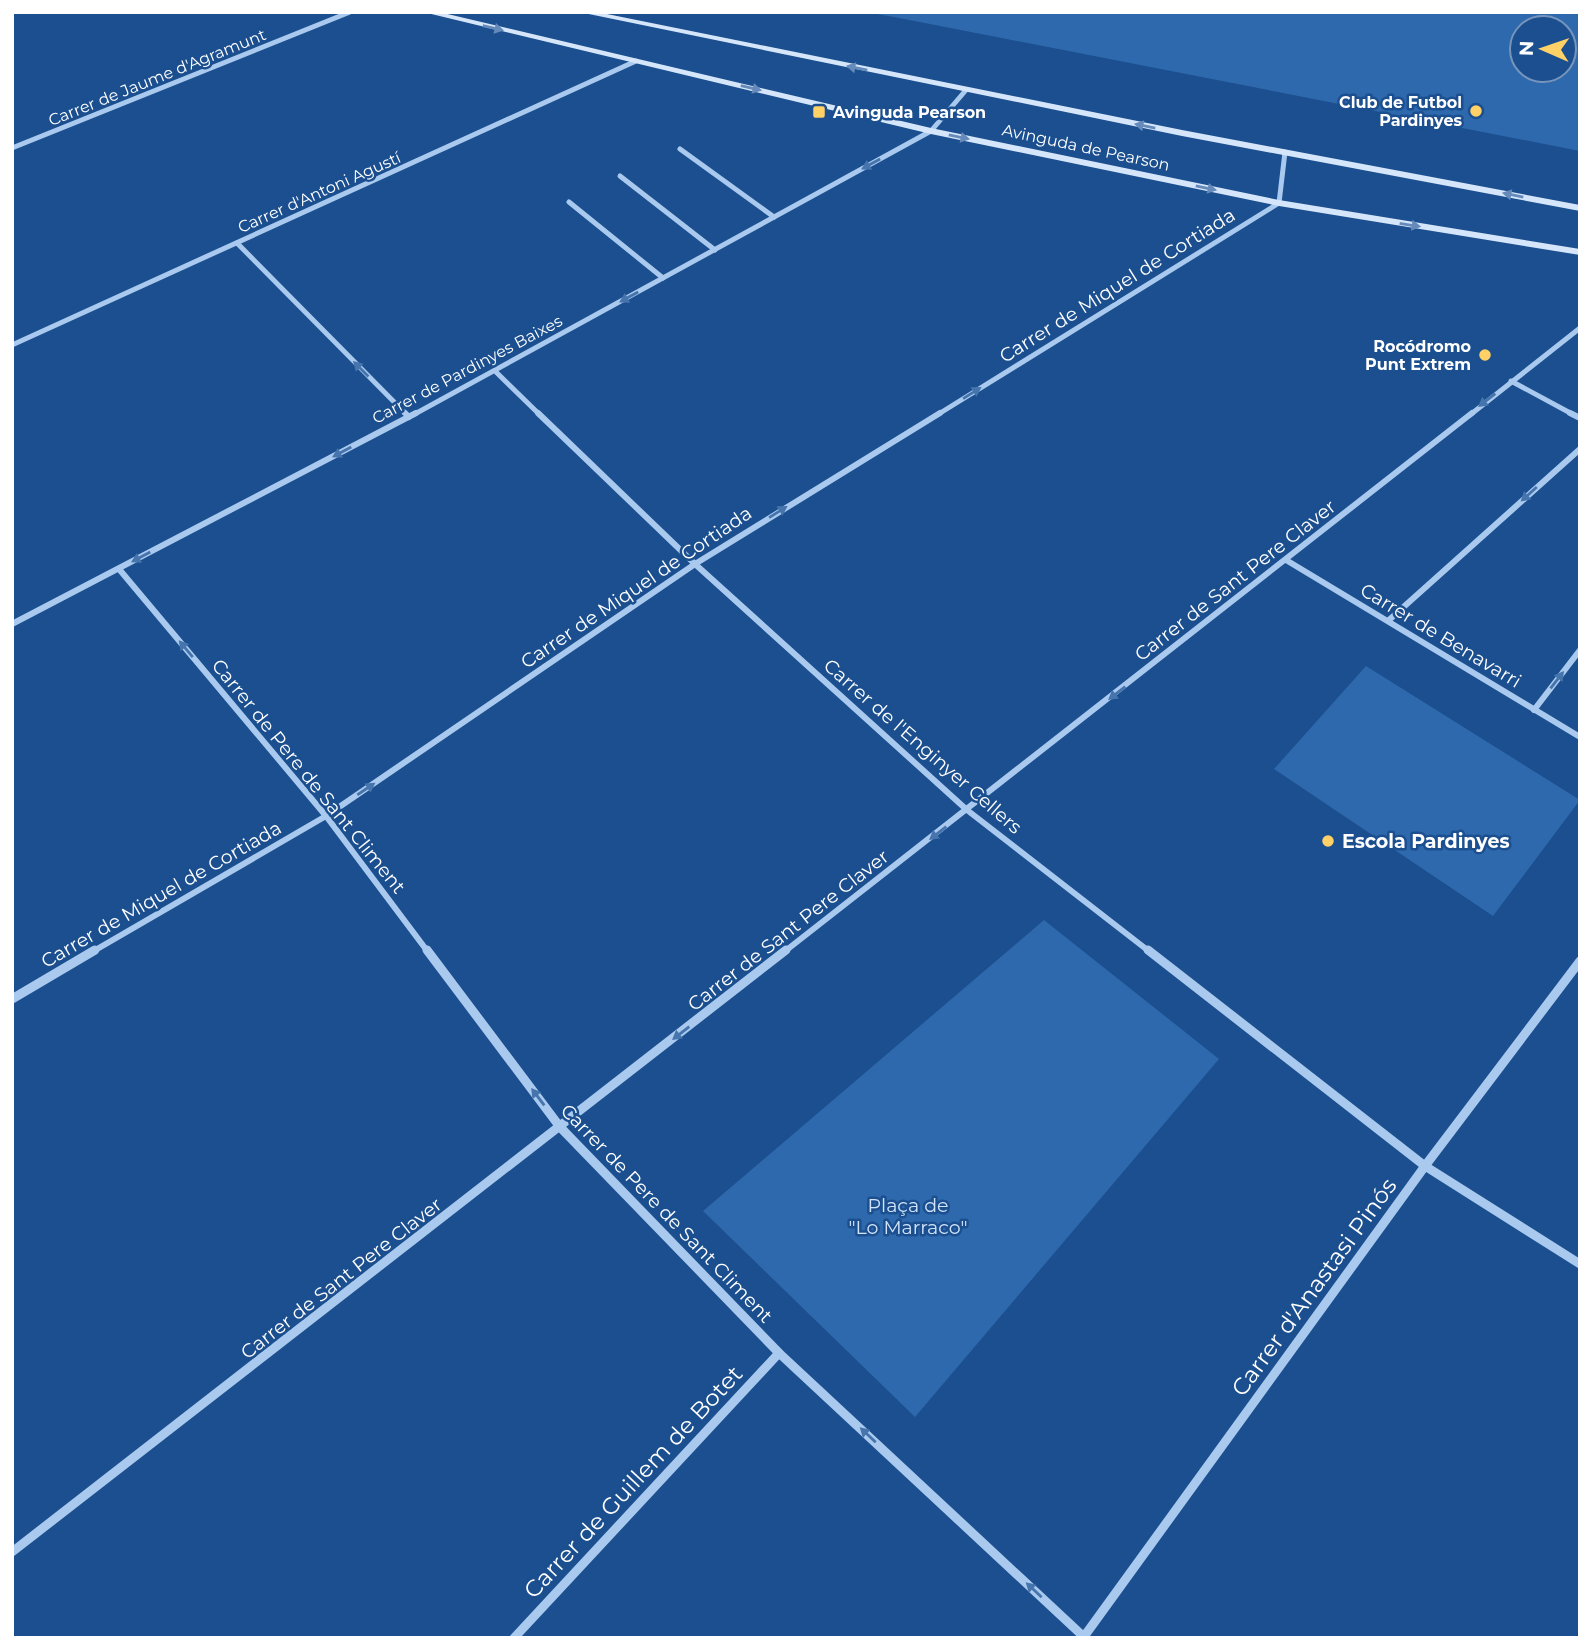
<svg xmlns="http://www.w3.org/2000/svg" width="1592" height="1650" font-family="Montserrat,sans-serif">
<rect width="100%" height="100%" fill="#1b4f8f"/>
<g fill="#2e69ad" fill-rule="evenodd">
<path d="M 865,12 L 1580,12 L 1580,151 L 894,17 ZM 1564,28 L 1564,70 L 1522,70 L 1522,28 Z"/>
<path d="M 1366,666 L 1580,800 L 1493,916 L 1274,769 Z"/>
<path d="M 1044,920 L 1219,1059 L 915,1417 L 703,1211 Z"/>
</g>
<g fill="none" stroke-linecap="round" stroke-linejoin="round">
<g stroke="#a9c9ee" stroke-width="5">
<path d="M 12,148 L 350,12"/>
<path d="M 680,149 L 774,217"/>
<path d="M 620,176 L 715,250"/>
<path d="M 569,202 L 663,278"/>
<path d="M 237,243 L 407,415"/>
<path d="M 12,345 L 636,61"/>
<path d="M 495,371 L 540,415"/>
<path d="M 1511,381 L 1574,415"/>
<path d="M 413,415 L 931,131 L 966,90"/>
<path d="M 937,415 L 1279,203 L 1285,152"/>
<path d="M 1470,415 L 1580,328"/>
</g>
<g stroke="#a9c9ee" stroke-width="6">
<path d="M 405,413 L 409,417"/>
<path d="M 538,413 L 695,564 L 967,810 L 1150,952"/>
<path d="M 1570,413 L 1580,418"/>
<path d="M 1286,560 L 1580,737"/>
<path d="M 119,569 L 326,816 L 428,952"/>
<path d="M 1389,620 L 1580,449"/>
<path d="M 12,624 L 416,413"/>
<path d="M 1534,710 L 1580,650"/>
<path d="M 92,952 L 326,816 L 695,564 L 940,413"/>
<path d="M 784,952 L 1472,413"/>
</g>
<g stroke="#a9c9ee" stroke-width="9">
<path d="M 427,950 L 560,1127 L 779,1353 L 1084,1637"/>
<path d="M 1148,950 L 1425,1166 L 1580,1264"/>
<path d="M 12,999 L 95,950"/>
<path d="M 12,1552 L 786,950"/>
<path d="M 514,1638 L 779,1353"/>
<path d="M 1083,1638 L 1425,1166 L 1580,961"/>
</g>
<g fill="#d6e6fa" fill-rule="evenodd">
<path d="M 423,12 L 439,12 L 931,128 L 1279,200 L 1580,249 L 1580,255 L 1279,206 L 931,134 Z"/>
<path d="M 579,12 L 597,12 L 1182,130 L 1580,205 L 1580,211 L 1182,136 Z"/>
</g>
</g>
<defs><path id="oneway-solid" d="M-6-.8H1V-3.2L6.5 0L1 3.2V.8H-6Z" transform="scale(1.75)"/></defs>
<g fill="#668bba">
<use href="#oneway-solid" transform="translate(493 28) rotate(13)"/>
<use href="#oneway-solid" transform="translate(857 68) rotate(-169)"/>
<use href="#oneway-solid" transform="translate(751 88) rotate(13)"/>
<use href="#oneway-solid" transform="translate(1145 126) rotate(-169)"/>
<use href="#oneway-solid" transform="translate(959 137) rotate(12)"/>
<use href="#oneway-solid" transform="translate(1206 188) rotate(12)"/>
<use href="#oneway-solid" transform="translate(1513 195) rotate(-169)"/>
<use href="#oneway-solid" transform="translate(1410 225) rotate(9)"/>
</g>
<g fill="#4674ac">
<use href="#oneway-solid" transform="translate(871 164) rotate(151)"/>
<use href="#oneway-solid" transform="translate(629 297) rotate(151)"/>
<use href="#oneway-solid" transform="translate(361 369) rotate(-135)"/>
<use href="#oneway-solid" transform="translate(972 393) rotate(-32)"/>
<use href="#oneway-solid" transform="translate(1487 400) rotate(142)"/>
<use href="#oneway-solid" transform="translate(342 452) rotate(152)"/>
<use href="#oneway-solid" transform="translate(1529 494) rotate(138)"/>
<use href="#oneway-solid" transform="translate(778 512) rotate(-32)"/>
<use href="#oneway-solid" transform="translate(141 557) rotate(152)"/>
<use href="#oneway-solid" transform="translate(186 649) rotate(-130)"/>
<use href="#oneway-solid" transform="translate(1557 680) rotate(-52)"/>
<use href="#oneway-solid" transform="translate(1117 693) rotate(142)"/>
<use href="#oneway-solid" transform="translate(366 789) rotate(-34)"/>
<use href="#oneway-solid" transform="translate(938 833) rotate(142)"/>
<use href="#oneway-solid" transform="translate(681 1033) rotate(142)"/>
<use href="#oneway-solid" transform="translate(538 1097) rotate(-127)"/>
<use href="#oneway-solid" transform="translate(868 1435) rotate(-137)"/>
<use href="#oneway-solid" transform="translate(1034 1590) rotate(-137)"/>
</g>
<g fill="#ffd166" stroke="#1b4f8f" stroke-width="2.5">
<circle cx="1476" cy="111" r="7"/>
<rect x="812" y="105" width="14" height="14" rx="3.5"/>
<circle cx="1485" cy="355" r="7"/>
<circle cx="1328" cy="841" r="7"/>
</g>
<g text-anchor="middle" stroke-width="5" stroke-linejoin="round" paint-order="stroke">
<g font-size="16" fill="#fff" stroke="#1b4f8f">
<text transform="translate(157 77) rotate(-22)" y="6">Carrer de Jaume d'Agramunt</text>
<text transform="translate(1086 147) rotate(12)" y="6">Avinguda de Pearson</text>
<text transform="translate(319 192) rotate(-24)" y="6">Carrer d'Antoni Agustí</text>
<text transform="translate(467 369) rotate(-28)" y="6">Carrer de Pardinyes Baixes</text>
</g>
<g font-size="16" font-weight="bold" fill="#fff" stroke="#1b4f8f" text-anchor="end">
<text x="1462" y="108">Club de Futbol<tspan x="1462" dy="18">Pardinyes</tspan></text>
<text x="833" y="118" text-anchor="start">Avinguda Pearson</text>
<text x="1471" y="352">Rocódromo<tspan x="1471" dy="18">Punt Extrem</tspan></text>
</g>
<g font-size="19" fill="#fff" stroke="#1b4f8f">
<text transform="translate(1117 285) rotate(-32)" y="7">Carrer de Miquel de Cortiada</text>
<text transform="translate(1235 580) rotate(-38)" y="7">Carrer de Sant Pere Claver</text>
<text transform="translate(636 587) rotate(-34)" y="7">Carrer de Miquel de Cortiada</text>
<text transform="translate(1441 635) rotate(31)" y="7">Carrer de Benavarri</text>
<text transform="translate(923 746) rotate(41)" y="7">Carrer de l'Enginyer Cellers</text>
<text transform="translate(309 776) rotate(51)" y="7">Carrer de Pere de Sant Climent</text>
<text transform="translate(161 894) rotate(-30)" y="7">Carrer de Miquel de Cortiada</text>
<text transform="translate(788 930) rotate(-38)" y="7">Carrer de Sant Pere Claver</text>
<text transform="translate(667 1213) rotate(46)" y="7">Carrer de Pere de Sant Climent</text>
<text transform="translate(341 1278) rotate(-38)" y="7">Carrer de Sant Pere Claver</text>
</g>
<g font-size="19" font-weight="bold" fill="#fff" stroke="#1b4f8f" text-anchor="start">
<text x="1342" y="848">Escola Pardinyes</text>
</g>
<g font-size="19" fill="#cfe3fa" stroke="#1b4f8f">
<text x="908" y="1212">Plaça de<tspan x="908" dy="22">"Lo Marraco"</tspan></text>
</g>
<g font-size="23" fill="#fff" stroke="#1b4f8f">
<text transform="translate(1314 1287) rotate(-54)" y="8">Carrer d'Anastasi Pinós</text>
<text transform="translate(633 1482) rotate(-47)" y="8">Carrer de Guillem de Botet</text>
</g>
</g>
<rect width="1592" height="1650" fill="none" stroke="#ffffff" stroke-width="28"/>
<g transform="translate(1543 49) rotate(272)"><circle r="33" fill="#1b4f8f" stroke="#7695bc" stroke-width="2"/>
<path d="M0-5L12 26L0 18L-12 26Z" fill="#ffd166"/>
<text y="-10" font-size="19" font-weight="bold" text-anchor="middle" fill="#ffffff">N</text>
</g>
</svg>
